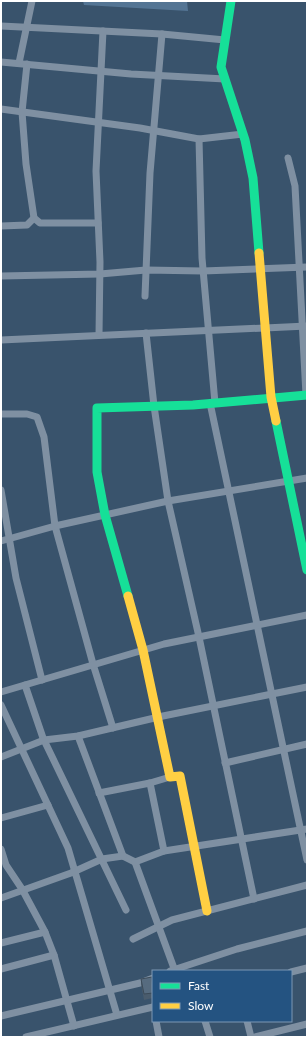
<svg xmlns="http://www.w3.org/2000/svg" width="308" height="1038" font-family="Lato,sans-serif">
<rect width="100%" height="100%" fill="#39536c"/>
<path fill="#547594" d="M 83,1 L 187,1 L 188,11 L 84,5 Z"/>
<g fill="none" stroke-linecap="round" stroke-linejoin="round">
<g stroke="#7f90a2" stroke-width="7">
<path d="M 1,26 L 162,34 L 225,40"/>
<path d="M 1,62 L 131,74 L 225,79"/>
<path d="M 19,63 L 32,1"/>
<path d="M 27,64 L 22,112 L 26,164 L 34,218 L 40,223 L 98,223"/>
<path d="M 1,109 L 140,128 L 199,139 L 243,134"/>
<path d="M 199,139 L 202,258 L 215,403"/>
<path d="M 288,158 L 295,186 L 306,395"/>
<path d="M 1,226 L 27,225 L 34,218"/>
<path d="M 1,276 L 100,274 L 146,270 L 203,271 L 307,267"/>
<path d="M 145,296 L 150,173 L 162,34"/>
<path d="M 146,333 L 154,406 L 168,501 L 199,637 L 254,899"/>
<path d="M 99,335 L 100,262 L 96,171 L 103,31"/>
<path d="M 1,340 L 307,326"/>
<path d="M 210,403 L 307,860"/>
<path d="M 1,414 L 27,414 L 37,417 L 44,437 L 55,526 L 93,664 L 113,728"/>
<path d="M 1,490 L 16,578 L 42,680"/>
<path d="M 1,541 L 55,526 L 168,501 L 307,478"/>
<path d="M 25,685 L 43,738 L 126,910"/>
<path d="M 1,692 L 164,644 L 307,615"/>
<path d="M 1,705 L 68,848 L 117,1015"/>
<path d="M 78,736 L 123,856 L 135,862 L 175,971"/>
<path d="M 1,757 L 44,740 L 78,736 L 163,716 L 307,687"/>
<path d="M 225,763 L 307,744"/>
<path d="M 150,783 L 164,851"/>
<path d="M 99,793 L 150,783 L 170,777"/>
<path d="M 1,818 L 48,805"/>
<path d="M 1,849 L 6,865 L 22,889 L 45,932 L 54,955 L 74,1026"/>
<path d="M 135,862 L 164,851 L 307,829"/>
<path d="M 1,898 L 71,873 L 102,859 L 123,856"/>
<path d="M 133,939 L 172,920 L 307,885"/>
<path d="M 1,943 L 45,932"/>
<path d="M 1,969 L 54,955"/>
<path d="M 170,971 L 237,949 L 307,931"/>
<path d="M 291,972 L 307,968"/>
<path d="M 1,1016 L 140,983 L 153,978"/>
<path d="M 156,1021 L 159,1037"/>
<path d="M 205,1021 L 210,1037"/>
<path d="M 247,1021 L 251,1037"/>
<path d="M 26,1037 L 153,1007"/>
<path d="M 255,1037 L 307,1024"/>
</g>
<g stroke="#16e098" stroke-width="9">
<path d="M 231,1 L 221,67 L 245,140 L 253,178 L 259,253"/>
<path d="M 276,421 L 307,570"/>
<path d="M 128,596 L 105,515 L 97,472 L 97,408 L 193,405 L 307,395"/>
</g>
<g stroke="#ffcf43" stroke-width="9">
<path d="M 259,253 L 271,397 L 276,421"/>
<path d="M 128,596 L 143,650 L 170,777 L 180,776 L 207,911"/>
</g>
</g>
<path fill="#4a5c6d" d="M 141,979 L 153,980 L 153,998 L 144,1000 L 141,984 Z"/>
<path fill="#566b7f" stroke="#3c4b59" d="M 152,977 L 153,993 L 144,994 L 141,979 Z"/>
<rect width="308" height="1038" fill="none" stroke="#ffffff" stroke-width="4"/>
<rect x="152" y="970" width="140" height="52" fill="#245381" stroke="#7c98b3"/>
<rect x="160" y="983" width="20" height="6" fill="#16e098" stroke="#7c98b3"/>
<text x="188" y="990" font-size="12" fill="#ffffff">Fast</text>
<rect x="160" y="1003" width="20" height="6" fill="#ffcf43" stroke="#7c98b3"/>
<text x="188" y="1010" font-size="12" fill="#ffffff">Slow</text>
</svg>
